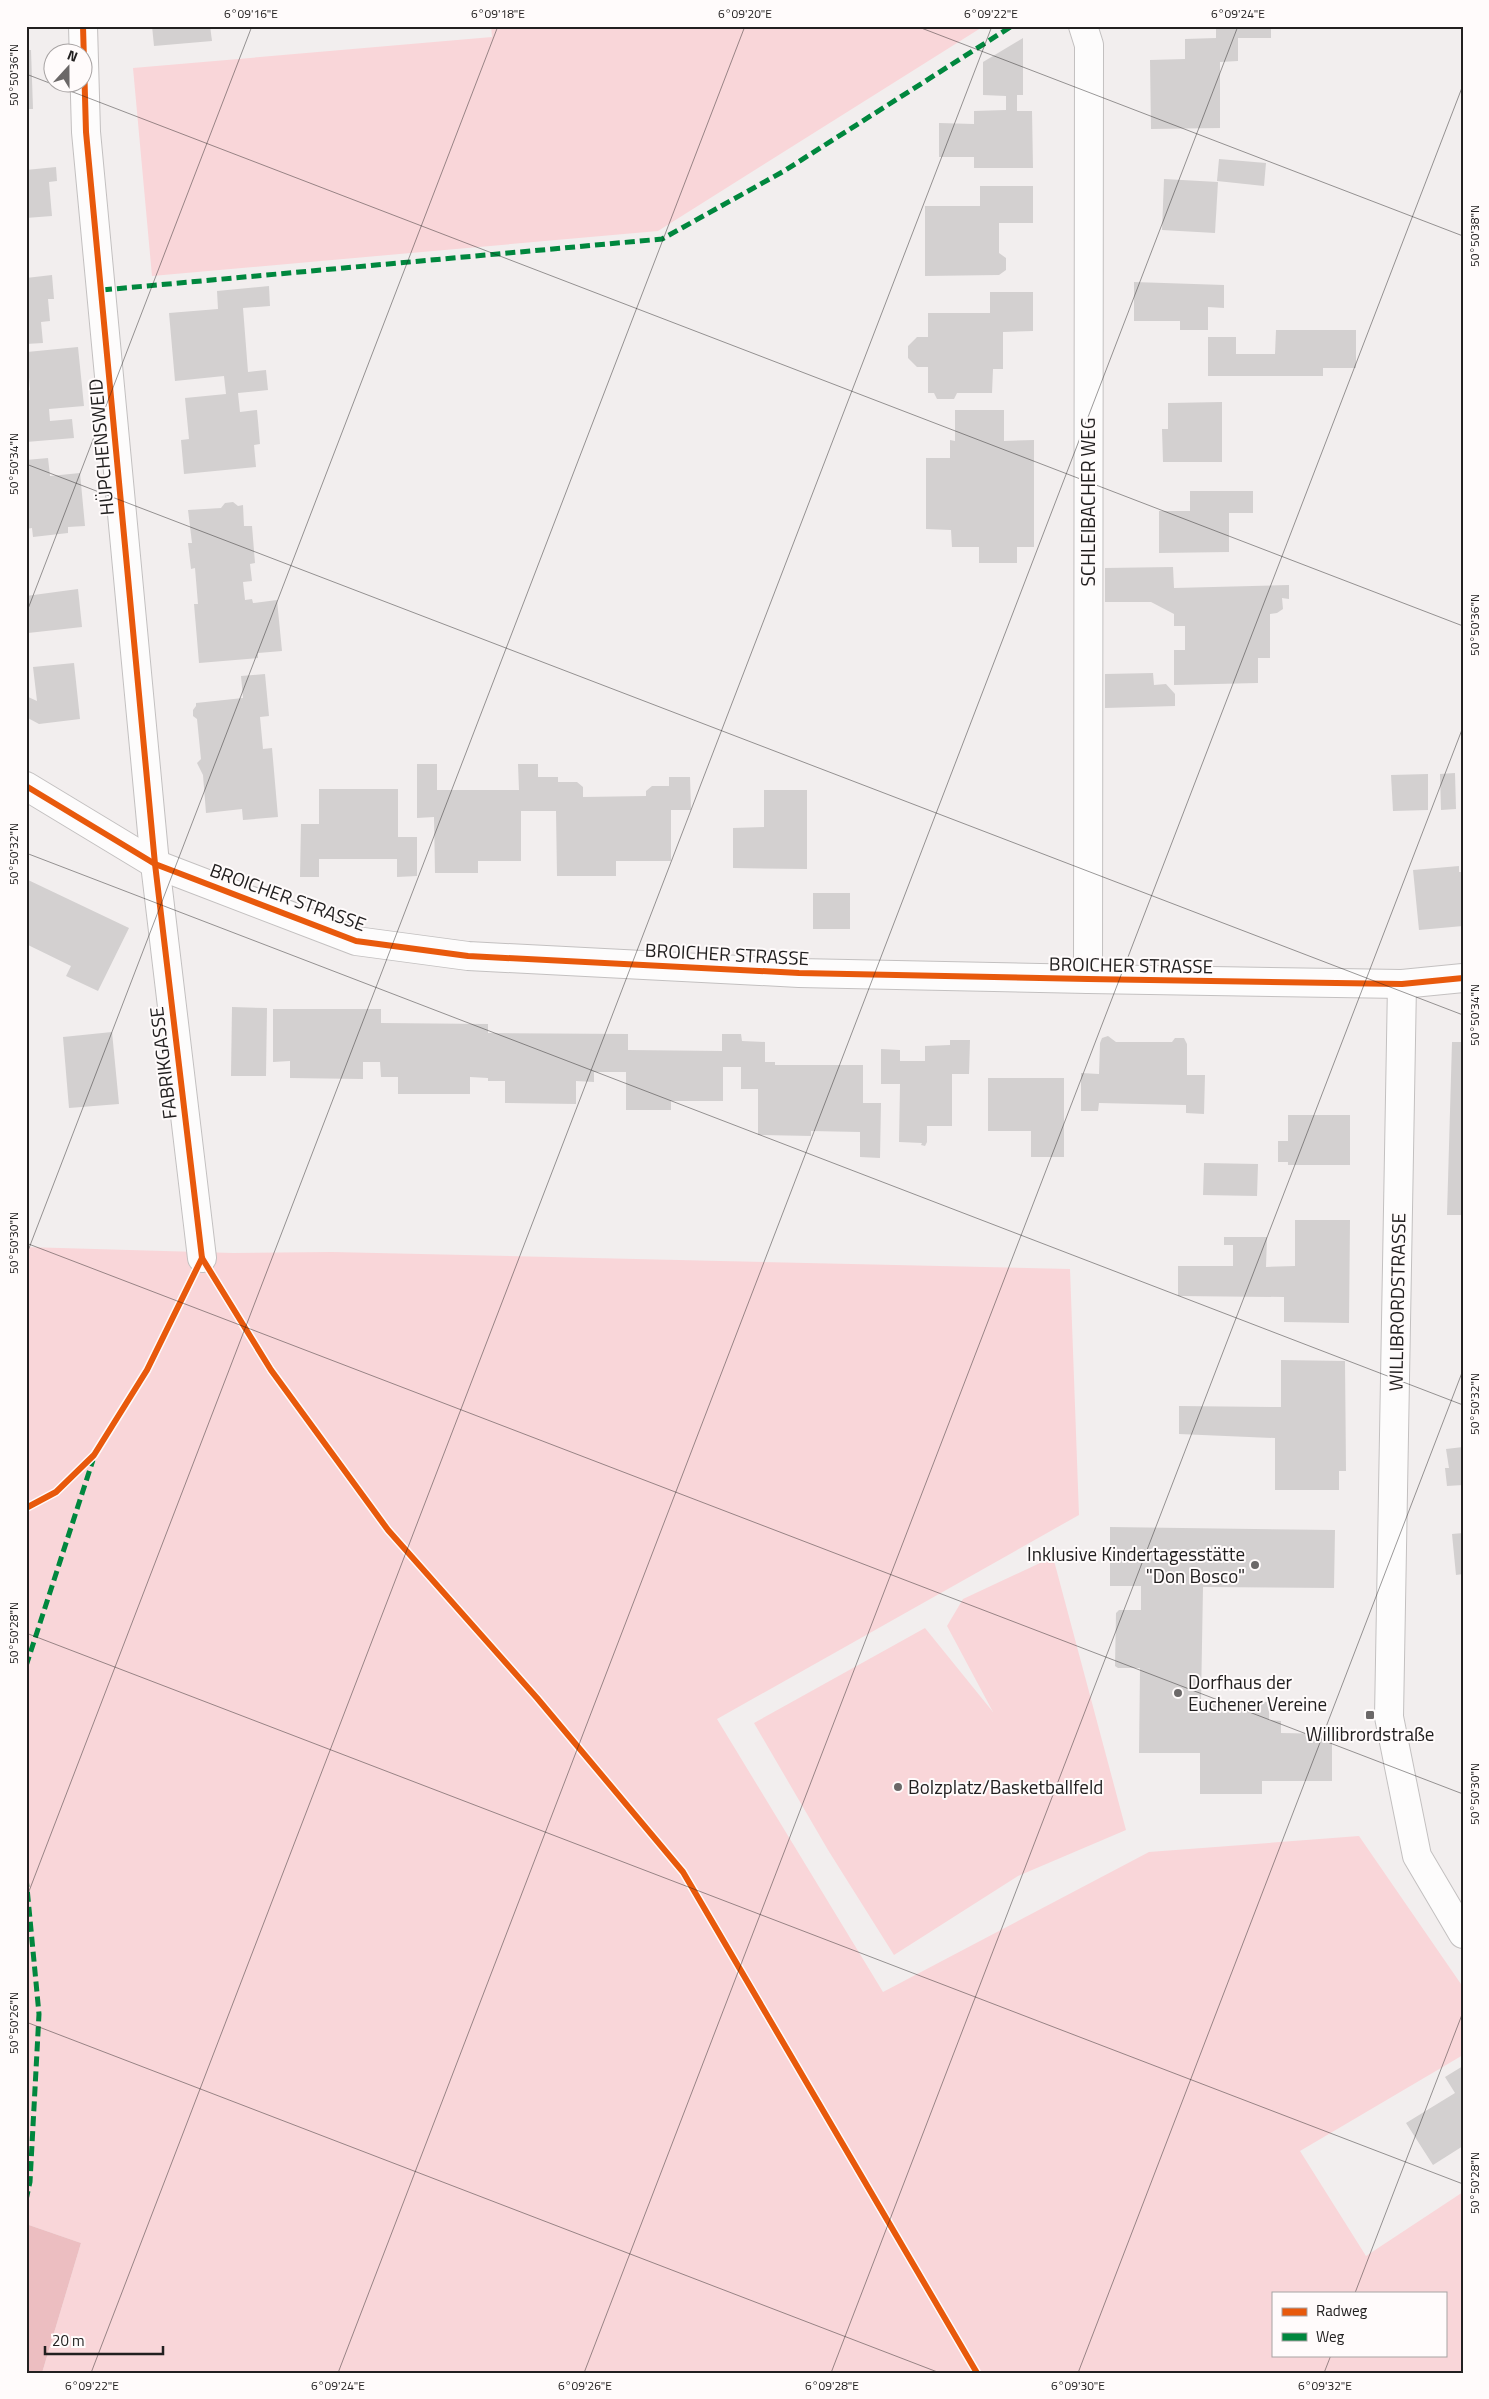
<svg xmlns="http://www.w3.org/2000/svg" width="1489" height="2399" font-family="'Titillium Web',sans-serif">
<rect width="100%" height="100%" fill="#f2eeee"/>
<g fill="#f9d6d9" fill-rule="evenodd">
<path d="M 491,26 L 984,26 L 658,231 L 152,276 L 133,68 L 492,37 Z"/>
<path d="M 26,1247 L 233,1253 L 332,1252 L 1070,1269 L 1079,1515 L 717,1719 L 883,1992 L 1149,1852 L 1359,1836 L 1463,1987 L 1463,2055 L 1300,2151 L 1366,2256 L 1463,2192 L 1463,2373 L 42,2373 L 81,2243 L 26,2224 ZM 1273,2293 L 1445,2293 L 1445,2355 L 1273,2355 Z"/>
<path d="M 1053,1557 L 1126,1830 L 1018,1876 L 894,1955 L 828,1850 L 754,1723 L 925,1628 L 993,1712 L 947,1626 L 963,1599 Z"/>
</g>
<path fill="#ecbec1" d="M 26,2224 L 81,2243 L 42,2373 L 26,2373 Z"/>
<g fill="#d3d0d0">
<path d="M 152,26 L 210,26 L 212,41 L 154,46 Z"/>
<path d="M 1216,26 L 1271,26 L 1271,38 L 1238,38 L 1238,61 L 1220,62 L 1220,128 L 1151,129 L 1150,60 L 1185,59 L 1185,39 L 1216,38 Z"/>
<path d="M 1023,38 L 1023,95 L 1017,95 L 1017,111 L 1032,111 L 1033,168 L 974,168 L 974,157 L 939,157 L 939,123 L 974,124 L 974,111 L 1006,110 L 1006,96 L 983,95 L 983,62 Z"/>
<path d="M 26,50 L 31,50 L 33,109 L 26,109 Z"/>
<path d="M 1219,159 L 1266,163 L 1264,186 L 1217,181 Z"/>
<path d="M 56,167 L 57,181 L 49,182 L 52,216 L 26,218 L 26,170 Z"/>
<path d="M 1164,179 L 1218,182 L 1215,233 L 1162,230 Z"/>
<path d="M 980,186 L 1033,186 L 1033,223 L 999,223 L 999,253 L 1006,258 L 1006,270 L 999,275 L 925,276 L 925,206 L 980,206 Z"/>
<path d="M 52,275 L 54,299 L 48,299 L 50,321 L 41,322 L 43,343 L 26,344 L 26,278 Z"/>
<path d="M 1134,282 L 1224,285 L 1224,308 L 1208,307 L 1208,330 L 1180,330 L 1180,321 L 1134,321 Z"/>
<path d="M 269,286 L 270,306 L 243,308 L 248,372 L 266,370 L 268,390 L 238,393 L 240,412 L 257,410 L 260,444 L 254,445 L 256,467 L 184,474 L 181,440 L 189,439 L 185,398 L 226,394 L 224,376 L 175,381 L 169,313 L 218,309 L 217,291 Z"/>
<path d="M 990,292 L 1033,292 L 1033,331 L 1003,332 L 1003,369 L 993,369 L 992,393 L 957,393 L 954,399 L 937,399 L 934,393 L 928,393 L 928,367 L 917,367 L 908,358 L 908,346 L 917,337 L 928,337 L 928,313 L 990,313 Z"/>
<path d="M 1276,330 L 1356,330 L 1356,368 L 1323,368 L 1323,376 L 1208,376 L 1208,337 L 1236,337 L 1236,354 L 1275,354 Z"/>
<path d="M 78,347 L 84,406 L 49,409 L 50,421 L 72,419 L 74,438 L 26,442 L 26,391 L 30,390 L 27,352 Z"/>
<path d="M 1222,402 L 1222,462 L 1163,462 L 1162,429 L 1168,429 L 1168,403 Z"/>
<path d="M 955,410 L 1004,410 L 1004,441 L 1034,440 L 1034,547 L 1017,547 L 1017,563 L 979,563 L 979,547 L 952,547 L 951,530 L 926,529 L 926,458 L 950,458 L 950,440 L 955,441 Z"/>
<path d="M 48,458 L 50,476 L 80,473 L 85,526 L 68,527 L 68,533 L 33,537 L 32,528 L 26,529 L 26,460 Z"/>
<path d="M 1190,491 L 1253,491 L 1253,513 L 1229,513 L 1229,552 L 1159,553 L 1159,511 L 1190,511 Z"/>
<path d="M 233,502 L 238,506 L 243,505 L 244,526 L 252,526 L 255,563 L 250,564 L 252,581 L 243,582 L 245,600 L 252,599 L 253,603 L 277,600 L 282,651 L 258,653 L 258,658 L 199,663 L 194,604 L 198,604 L 195,568 L 191,569 L 188,543 L 192,543 L 188,510 L 221,508 L 225,503 Z"/>
<path d="M 1173,567 L 1174,588 L 1289,585 L 1289,599 L 1282,598 L 1283,609 L 1277,613 L 1270,614 L 1270,658 L 1258,658 L 1258,683 L 1174,685 L 1174,650 L 1185,650 L 1185,626 L 1174,626 L 1174,614 L 1151,602 L 1105,602 L 1105,568 Z"/>
<path d="M 78,589 L 82,627 L 28,633 L 26,596 Z"/>
<path d="M 74,663 L 80,719 L 39,724 L 26,717 L 26,696 L 37,701 L 33,667 Z"/>
<path d="M 1153,673 L 1154,685 L 1166,684 L 1175,694 L 1175,706 L 1105,708 L 1105,674 Z"/>
<path d="M 265,674 L 269,716 L 260,717 L 263,749 L 272,748 L 278,817 L 243,820 L 242,809 L 206,813 L 203,775 L 197,763 L 201,759 L 197,719 L 193,716 L 193,710 L 196,706 L 196,703 L 243,698 L 241,676 Z"/>
<path d="M 417,764 L 437,764 L 437,790 L 519,790 L 518,764 L 538,764 L 538,777 L 558,777 L 558,782 L 577,782 L 583,787 L 583,797 L 646,796 L 646,791 L 652,786 L 669,786 L 669,777 L 690,777 L 691,810 L 671,810 L 671,861 L 616,861 L 616,876 L 557,876 L 556,811 L 521,811 L 521,861 L 478,861 L 478,873 L 435,873 L 434,817 L 417,818 Z"/>
<path d="M 1455,773 L 1456,809 L 1441,810 L 1440,774 Z"/>
<path d="M 1428,774 L 1428,810 L 1393,811 L 1391,775 Z"/>
<path d="M 319,789 L 398,789 L 398,837 L 417,837 L 417,876 L 397,877 L 397,859 L 319,859 L 319,877 L 300,877 L 301,824 L 319,824 Z"/>
<path d="M 764,790 L 807,790 L 807,869 L 733,868 L 733,828 L 764,827 Z"/>
<path d="M 1459,866 L 1459,872 L 1463,872 L 1463,926 L 1419,930 L 1413,870 Z"/>
<path d="M 26,879 L 129,928 L 98,991 L 66,976 L 71,966 L 26,944 Z"/>
<rect x="813" y="893" width="37" height="36"/>
<path d="M 232,1007 L 267,1008 L 266,1076 L 231,1076 Z"/>
<path d="M 273,1009 L 381,1009 L 381,1023 L 488,1024 L 488,1033 L 628,1034 L 628,1050 L 722,1051 L 722,1034 L 741,1034 L 742,1041 L 765,1042 L 765,1062 L 775,1062 L 775,1065 L 863,1065 L 863,1103 L 881,1103 L 880,1158 L 860,1157 L 860,1132 L 811,1131 L 811,1136 L 758,1135 L 758,1089 L 741,1089 L 741,1067 L 723,1067 L 723,1101 L 671,1101 L 671,1110 L 626,1110 L 626,1072 L 594,1072 L 594,1082 L 576,1081 L 576,1104 L 505,1103 L 505,1081 L 488,1081 L 488,1078 L 470,1077 L 470,1094 L 398,1094 L 398,1077 L 381,1077 L 380,1062 L 363,1062 L 363,1079 L 290,1078 L 290,1061 L 273,1062 Z"/>
<path d="M 112,1032 L 119,1104 L 69,1108 L 63,1037 Z"/>
<path d="M 1108,1036 L 1116,1042 L 1172,1042 L 1175,1038 L 1184,1038 L 1187,1044 L 1187,1075 L 1205,1075 L 1204,1114 L 1186,1113 L 1186,1105 L 1142,1104 L 1099,1103 L 1098,1111 L 1081,1111 L 1081,1073 L 1099,1074 L 1100,1043 L 1102,1038 Z"/>
<path d="M 950,1040 L 970,1040 L 969,1074 L 952,1074 L 952,1126 L 927,1126 L 927,1142 L 925,1146 L 921,1145 L 922,1143 L 899,1142 L 900,1084 L 881,1084 L 881,1049 L 900,1050 L 900,1061 L 925,1061 L 925,1046 L 950,1045 Z"/>
<path d="M 1452,1042 L 1463,1042 L 1463,1215 L 1447,1215 Z"/>
<path d="M 988,1078 L 1064,1078 L 1064,1157 L 1031,1157 L 1031,1131 L 988,1131 Z"/>
<path d="M 1288,1115 L 1350,1115 L 1350,1165 L 1288,1165 L 1288,1162 L 1278,1162 L 1278,1141 L 1288,1141 Z"/>
<path d="M 1204,1163 L 1258,1164 L 1257,1196 L 1203,1195 Z"/>
<path d="M 1295,1220 L 1350,1220 L 1349,1323 L 1284,1322 L 1284,1297 L 1178,1296 L 1178,1266 L 1233,1266 L 1233,1245 L 1224,1245 L 1224,1237 L 1267,1237 L 1266,1267 L 1295,1266 Z"/>
<path d="M 1281,1360 L 1345,1361 L 1346,1471 L 1339,1471 L 1339,1490 L 1275,1490 L 1275,1438 L 1179,1434 L 1179,1406 L 1281,1407 Z"/>
<path d="M 1463,1447 L 1463,1485 L 1447,1486 L 1445,1468 L 1449,1468 L 1446,1449 Z"/>
<path d="M 1110,1527 L 1335,1530 L 1334,1588 L 1203,1587 L 1201,1701 L 1269,1702 L 1269,1720 L 1281,1721 L 1281,1733 L 1332,1734 L 1332,1781 L 1262,1781 L 1262,1794 L 1200,1794 L 1200,1753 L 1139,1753 L 1140,1668 L 1118,1668 L 1115,1666 L 1116,1613 L 1119,1610 L 1141,1610 L 1141,1586 L 1110,1586 Z"/>
<path d="M 1463,1533 L 1463,1574 L 1456,1575 L 1452,1534 Z"/>
<path d="M 1463,2066 L 1463,2146 L 1433,2165 L 1406,2123 L 1455,2093 L 1445,2077 Z"/>
</g>
<g fill="none" stroke-linecap="round" stroke-linejoin="round">
<defs>
<g id="minor">
<path d="M 83,26 L 86,132 L 155,864 L 202,1258"/>
<path d="M 1083,26 L 1089,45 L 1088,979"/>
<path d="M 1402,984 L 1389,1717 L 1417,1856 L 1463,1934"/>
</g>
<path id="tertiary" d="M 26,786 L 155,864 L 356,941 L 468,956 L 799,973 L 1088,979 L 1402,984 L 1463,978"/>
</defs>
<use href="#minor" stroke="#c3c0c0" stroke-width="30"/>
<use href="#tertiary" stroke="#c3c0c0" stroke-width="30"/>
<use href="#minor" stroke="#fdfcfc" stroke-width="28"/>
<use href="#tertiary" stroke="#fdfcfc" stroke-width="28"/>
<g stroke="#00873e" stroke-width="5" stroke-dasharray="10 5" stroke-linecap="butt">
<path d="M 102,290 L 662,239 L 784,171 L 1012,26"/>
<path d="M 26,1666 L 93,1460"/>
<path d="M 26,1877 L 39,2014 L 30,2182 L 26,2200"/>
</g>
<defs>
<g id="cycleway">
<path d="M 83,26 L 86,132 L 155,864 L 202,1258 L 271,1370 L 388,1530 L 537,1698 L 683,1872 L 977,2373"/>
<path d="M 26,786 L 155,864 L 356,941 L 468,956 L 799,973 L 1088,979 L 1402,984 L 1463,978"/>
<path d="M 26,1508 L 56,1492 L 94,1455 L 147,1370 L 202,1258"/>
</g>
</defs>
<use href="#cycleway" stroke="#fffbfb" stroke-width="9"/>
<use href="#cycleway" stroke="#e8590c" stroke-width="6"/>
</g>
<path fill="none" stroke="#222020" stroke-width="1" stroke-opacity="0.45" d="M 916,26 L 1463,236M 26,74 L 1463,626M 26,464 L 1463,1015M 26,614 L 252,26M 26,853 L 1463,1405M 26,1243 L 1463,1794M 26,1256 L 498,26M 26,1633 L 1463,2184M 26,1899 L 745,26M 26,2022 L 940,2373M 1355,2293 L 1463,2012M 91,2373 L 992,26M 338,2373 L 1238,26M 584,2373 L 1463,85M 831,2373 L 1463,727M 1078,2373 L 1463,1370M 1324,2373 L 1331,2355"/>
<g fill="#6b6868" stroke="#fffbfb" stroke-width="2">
<circle cx="1255" cy="1565" r="5"/>
<circle cx="1178" cy="1693" r="5"/>
<rect x="1365" y="1710" width="10" height="10" rx="2.5"/>
<circle cx="898" cy="1787" r="5"/>
</g>
<g text-anchor="middle" stroke-width="4" stroke-linejoin="round" paint-order="stroke">
<g font-size="19" fill="#222020" stroke="#fffbfb">
<text transform="translate(101 447) rotate(-95)" y="7">HÜPCHENSWEID</text>
<text transform="translate(1088 502) rotate(-90)" y="7">SCHLEIBACHER WEG</text>
<text transform="translate(288 897) rotate(20)" y="7">BROICHER STRASSE</text>
<text transform="translate(727 954) rotate(3)" y="7">BROICHER STRASSE</text>
<text transform="translate(1131 965) rotate(1)" y="7">BROICHER STRASSE</text>
<text transform="translate(163 1063) rotate(-97)" y="7">FABRIKGASSE</text>
<text transform="translate(1397 1302) rotate(-89)" y="7">WILLIBRORDSTRASSE</text>
</g>
<g font-size="19" fill="#222020" stroke="#fffbfb" text-anchor="start">
<text x="1245" y="1561" text-anchor="end">Inklusive Kindertagesstätte<tspan x="1245" dy="22">"Don Bosco"</tspan></text>
<text x="1188" y="1689">Dorfhaus der<tspan x="1188" dy="22">Euchener Vereine</tspan></text>
<text x="1370" y="1741" text-anchor="middle">Willibrordstraße</text>
<text x="908" y="1794">Bolzplatz/Basketballfeld</text>
</g>
</g>
<rect width="1489" height="2399" fill="none" stroke="#fffbfb" stroke-width="55"/>
<rect x="1272" y="2292" width="175" height="65" fill="#fffbfb" stroke="#a7a3a3"/>
<rect x="1282" y="2308" width="25" height="8" fill="#e8590c" stroke="#a7a3a3"/>
<text x="1316" y="2316" font-size="15" fill="#222020">Radweg</text>
<rect x="1282" y="2333" width="25" height="8" fill="#00873e" stroke="#a7a3a3"/>
<text x="1316" y="2342" font-size="15" fill="#222020">Weg</text>
<g transform="translate(68 68) rotate(21)"><circle r="24" fill="#fffbfb" stroke="#a7a3a3"/>
<path d="M0-4L9 19L0 12L-9 19Z" fill="#6b6868"/>
<text y="-8" font-size="14" font-weight="bold" text-anchor="middle" fill="#222020">N</text>
</g>
<path d="M45 2346v8h118v-8" fill="none" stroke="#222020" stroke-width="2.5"/>
<text x="52" y="2346" font-size="15" fill="#222020" stroke="#fffbfb" stroke-width="4" paint-order="stroke">20 m</text>
<rect x="28" y="28" width="1434" height="2344" fill="none" stroke="#222020" stroke-width="2"/>
<g font-size="12" text-anchor="middle" fill="#222020">
<text x="251" y="18">6°09'16"E</text>
<text x="498" y="18">6°09'18"E</text>
<text x="745" y="18">6°09'20"E</text>
<text x="991" y="18">6°09'22"E</text>
<text x="1238" y="18">6°09'24"E</text>
<text transform="translate(14 75) rotate(-90)" y="4">50°50'36"N</text>
<text transform="translate(1475 236) rotate(-90)" y="4">50°50'38"N</text>
<text transform="translate(14 464) rotate(-90)" y="4">50°50'34"N</text>
<text transform="translate(1475 625) rotate(-90)" y="4">50°50'36"N</text>
<text transform="translate(14 854) rotate(-90)" y="4">50°50'32"N</text>
<text transform="translate(1475 1015) rotate(-90)" y="4">50°50'34"N</text>
<text transform="translate(14 1243) rotate(-90)" y="4">50°50'30"N</text>
<text transform="translate(1475 1404) rotate(-90)" y="4">50°50'32"N</text>
<text transform="translate(14 1633) rotate(-90)" y="4">50°50'28"N</text>
<text transform="translate(1475 1794) rotate(-90)" y="4">50°50'30"N</text>
<text transform="translate(14 2023) rotate(-90)" y="4">50°50'26"N</text>
<text transform="translate(1475 2183) rotate(-90)" y="4">50°50'28"N</text>
<text x="92" y="2390">6°09'22"E</text>
<text x="338" y="2390">6°09'24"E</text>
<text x="585" y="2390">6°09'26"E</text>
<text x="832" y="2390">6°09'28"E</text>
<text x="1078" y="2390">6°09'30"E</text>
<text x="1325" y="2390">6°09'32"E</text>
</g>
</svg>
